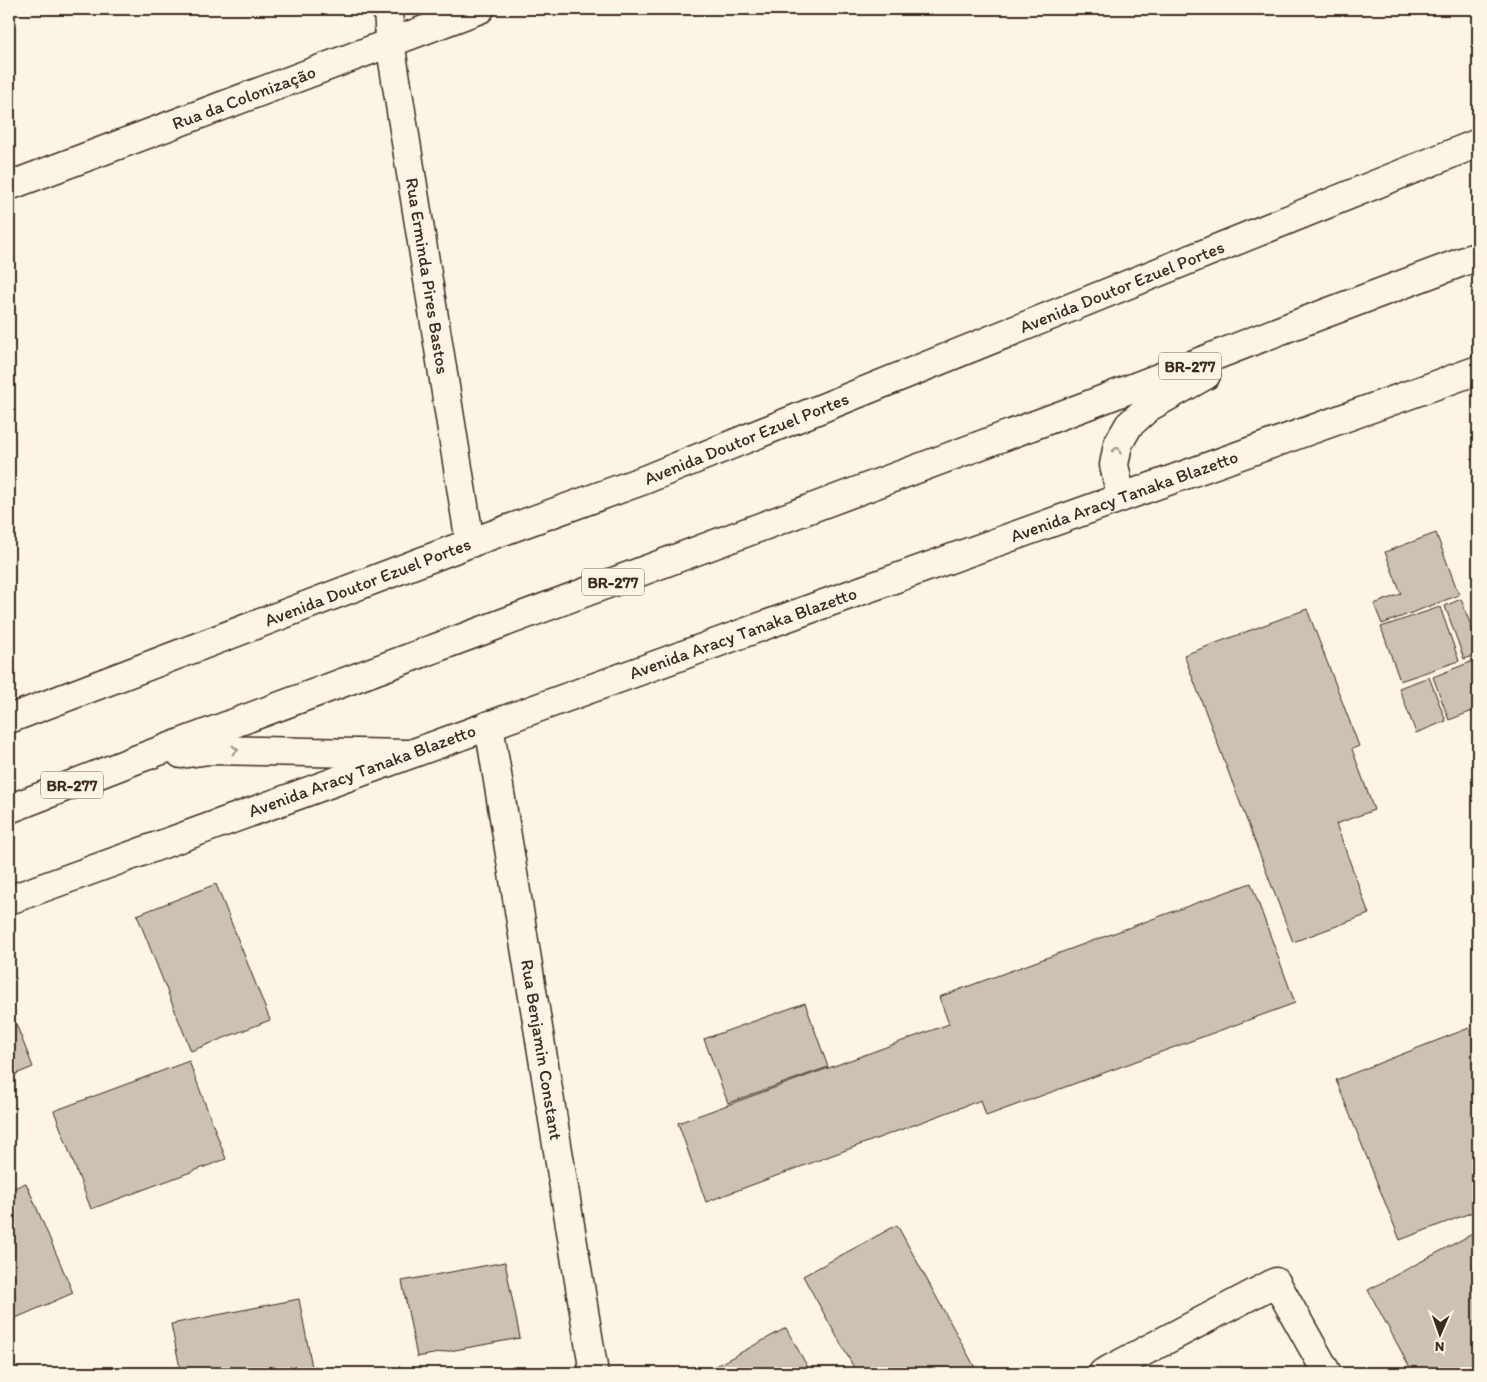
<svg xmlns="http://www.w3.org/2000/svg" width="1487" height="1382" font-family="Itim,sans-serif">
<rect width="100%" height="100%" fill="#fcf5e5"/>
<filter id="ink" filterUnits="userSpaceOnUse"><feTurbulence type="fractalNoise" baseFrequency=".02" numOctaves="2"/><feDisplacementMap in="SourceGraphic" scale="10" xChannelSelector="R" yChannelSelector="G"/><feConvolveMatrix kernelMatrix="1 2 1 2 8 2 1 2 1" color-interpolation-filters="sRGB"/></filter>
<g filter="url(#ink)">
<g fill="#ccc2b3" stroke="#3b2a1e">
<path d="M 1436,533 L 1459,595 L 1382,624 L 1374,604 L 1401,594 L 1385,552 Z"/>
<path d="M 1461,599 L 1478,645 L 1478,654 L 1464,659 L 1445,606 Z"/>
<path d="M 1440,607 L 1459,661 L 1400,681 L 1381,627 Z"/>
<path d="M 1307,609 L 1359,746 L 1352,749 L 1374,810 L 1336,824 L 1369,914 L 1293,942 L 1184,655 Z"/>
<path d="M 1478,659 L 1478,709 L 1449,720 L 1433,677 Z"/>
<path d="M 1429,677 L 1446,721 L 1416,733 L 1399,688 Z"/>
<path d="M 1251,883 L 1295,1003 L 986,1116 L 981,1100 L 706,1202 L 678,1123 L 949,1024 L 939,997 Z"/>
<path d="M 216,884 L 270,1020 L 191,1051 L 137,915 Z"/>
<path d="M 805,1003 L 828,1067 L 728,1103 L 704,1039 Z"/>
<path d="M 9,1006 L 33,1067 L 9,1077 Z"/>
<path d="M 1469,1028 L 1478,1052 L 1478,1210 L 1400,1240 L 1336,1080 Z"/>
<path d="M 189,1061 L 226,1159 L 91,1209 L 54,1111 Z"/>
<path d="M 26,1183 L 73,1293 L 9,1321 L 9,1190 Z"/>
<path d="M 897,1225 L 978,1373 L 857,1373 L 803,1276 Z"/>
<path d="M 1474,1233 L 1478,1241 L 1478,1373 L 1413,1373 L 1368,1290 Z"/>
<path d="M 505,1262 L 520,1338 L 417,1357 L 402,1281 Z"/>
<path d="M 299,1299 L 312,1367 L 282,1373 L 181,1373 L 171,1324 Z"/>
<path d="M 786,1328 L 811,1373 L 706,1373 L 705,1372 Z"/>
</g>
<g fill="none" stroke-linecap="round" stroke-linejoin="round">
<defs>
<g id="street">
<path id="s1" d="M 388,9 L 390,42 L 470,543"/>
<path id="s2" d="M 9,186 L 480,9"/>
<path d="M 1103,1373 L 1276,1282 L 1327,1373"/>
</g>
<g id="secondary">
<path id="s3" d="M 9,719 L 470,543 L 644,480 L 1478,143"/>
<path id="s4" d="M 489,725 L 594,1373"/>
<path id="s5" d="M 9,900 C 497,720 988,545 1478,370"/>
</g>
<g id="highway">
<path d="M 1121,497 L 1114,465 L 1118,444 L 1129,425 L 1149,407 L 1206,375"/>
<path d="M 181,754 L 209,750 L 406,754"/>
<path d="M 9,809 L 135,760 L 1091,404 L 1289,327 L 1478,256"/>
</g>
</defs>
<use href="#street" stroke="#3b2a1e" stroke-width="31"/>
<use href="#secondary" stroke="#3b2a1e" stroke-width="31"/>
<use href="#highway" stroke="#3b2a1e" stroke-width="31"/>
<use href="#street" stroke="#fcf5e5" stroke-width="28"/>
<use href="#secondary" stroke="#fcf5e5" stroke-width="28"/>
<use href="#highway" stroke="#fcf5e5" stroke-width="28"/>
</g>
<defs><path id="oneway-chevron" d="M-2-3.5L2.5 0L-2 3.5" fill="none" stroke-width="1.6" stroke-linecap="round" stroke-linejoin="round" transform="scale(1.25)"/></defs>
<g stroke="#9c9082">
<use href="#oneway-chevron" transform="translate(1117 450) rotate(-76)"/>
<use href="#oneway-chevron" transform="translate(235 750)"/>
</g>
</g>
<g text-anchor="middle" stroke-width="4.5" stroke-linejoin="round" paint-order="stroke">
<g fill="#fcf5e5" stroke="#75675a" stroke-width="1">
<rect x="1159" y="352.5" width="62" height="27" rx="4"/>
<rect x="582" y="568.5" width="62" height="27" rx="4"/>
<rect x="41" y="771.5" width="62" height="27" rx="4"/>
</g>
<g font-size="16" font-weight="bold" fill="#3b2a1e">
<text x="1190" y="372">BR-277</text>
<text x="613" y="588">BR-277</text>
<text x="72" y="791">BR-277</text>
</g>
<g font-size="18" fill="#3b2a1e" stroke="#fcf5e5">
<text dy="6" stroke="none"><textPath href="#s2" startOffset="251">Rua da Colonização</textPath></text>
<text dy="6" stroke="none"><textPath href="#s1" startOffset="270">Rua Erminda Pires Bastos</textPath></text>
<text dy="6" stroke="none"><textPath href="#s3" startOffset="1194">Avenida Doutor Ezuel Portes</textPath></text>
<text dy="6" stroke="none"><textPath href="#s3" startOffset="789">Avenida Doutor Ezuel Portes</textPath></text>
<text dy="6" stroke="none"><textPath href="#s5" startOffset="1186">Avenida Aracy Tanaka Blazetto</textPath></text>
<text dy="6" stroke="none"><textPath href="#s3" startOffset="384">Avenida Doutor Ezuel Portes</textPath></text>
<text dy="6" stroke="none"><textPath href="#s5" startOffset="781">Avenida Aracy Tanaka Blazetto</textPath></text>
<text dy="6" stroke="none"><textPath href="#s5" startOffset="376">Avenida Aracy Tanaka Blazetto</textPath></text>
<text dy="6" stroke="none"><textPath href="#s4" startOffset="329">Rua Benjamin Constant</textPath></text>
</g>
</g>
<rect width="1487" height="1382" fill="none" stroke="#fcf5e5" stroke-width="30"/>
<rect x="15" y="15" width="1457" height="1352" fill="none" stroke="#3b2a1e" stroke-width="2" filter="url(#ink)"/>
<g transform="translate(1440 1334) rotate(182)" stroke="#fcf5e5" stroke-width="4" paint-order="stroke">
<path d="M0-4L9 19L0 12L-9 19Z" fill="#3b2a1e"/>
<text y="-8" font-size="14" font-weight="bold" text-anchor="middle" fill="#3b2a1e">N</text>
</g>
</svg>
